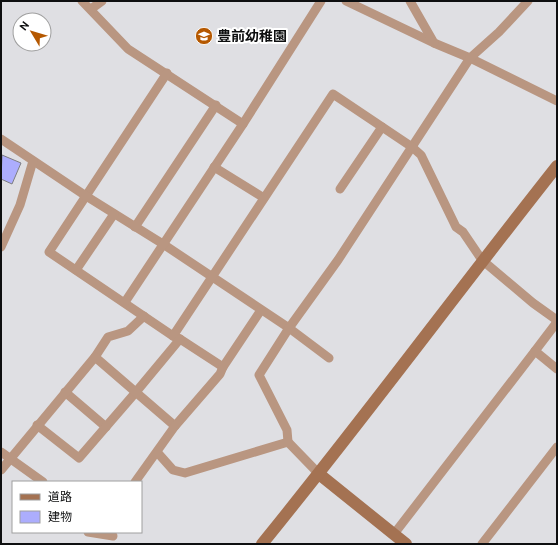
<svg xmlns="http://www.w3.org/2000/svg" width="558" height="545" font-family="Ubuntu,'Noto Sans JP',sans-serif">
<rect width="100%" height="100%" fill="#dfdfe3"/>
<path fill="#acadfd" stroke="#7d7e81" d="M 2,155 L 21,163 L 12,184 L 1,179 Z"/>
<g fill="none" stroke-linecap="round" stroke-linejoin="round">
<g stroke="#b99681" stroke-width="9">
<path d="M 82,1 L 128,49 L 243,124"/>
<path d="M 346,1 L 434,43 L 470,58 L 557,101"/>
<path d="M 410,1 L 434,43"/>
<path d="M 91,9 L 102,1"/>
<path d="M 167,73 L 49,252 L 173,336 L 180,339 L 223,367"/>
<path d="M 1,139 L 86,196 L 163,244 L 289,328 L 338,260 L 470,58 L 499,32 L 528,1"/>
<path d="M 214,167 L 264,198"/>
<path d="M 340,189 L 382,127"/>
<path d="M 135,227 L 216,105"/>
<path d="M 1,247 L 20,205 L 33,161"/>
<path d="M 76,270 L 114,214"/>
<path d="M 125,302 L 243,124 L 321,1"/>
<path d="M 173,336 L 333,94 L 412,147 L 421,155 L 456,227 L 463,232 L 482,260 L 533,303 L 554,318 L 557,322 L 535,351"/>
<path d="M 95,357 L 108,337 L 128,331 L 144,316"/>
<path d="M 65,392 L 106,427"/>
<path d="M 37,425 L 79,458 L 136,392 L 180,339"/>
<path d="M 288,442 L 287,430 L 259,375 L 289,328 L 329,358"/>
<path d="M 1,452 L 43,482"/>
<path d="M 157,452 L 173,470 L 185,473 L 288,442 L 319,474"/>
<path d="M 1,470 L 95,357 L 175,426"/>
<path d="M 135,482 L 175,426 L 220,374 L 223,367 L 261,310"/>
<path d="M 88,532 L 113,536"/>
<path d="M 394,534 L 535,351 L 557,369"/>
<path d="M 482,544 L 557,447"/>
</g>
<g stroke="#a47252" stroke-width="12">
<path d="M 319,474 L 406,544"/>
<path d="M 262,544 C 363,420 458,291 557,166"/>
</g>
</g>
<defs>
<symbol id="school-disc" viewBox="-11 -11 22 22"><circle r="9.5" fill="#b55800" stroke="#fff"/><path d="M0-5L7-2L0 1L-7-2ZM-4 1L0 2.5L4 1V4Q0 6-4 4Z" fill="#fff"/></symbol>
</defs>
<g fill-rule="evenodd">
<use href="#school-disc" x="194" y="26" width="20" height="20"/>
</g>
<g text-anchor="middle" stroke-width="4" stroke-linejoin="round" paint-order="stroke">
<g font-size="14" font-weight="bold" fill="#0e0f10" stroke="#fff" text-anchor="start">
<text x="217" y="41">豊前幼稚園</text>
</g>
</g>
<rect width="558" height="545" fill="none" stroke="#0e0f10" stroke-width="4"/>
<rect x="12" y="481" width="130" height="52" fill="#ffffff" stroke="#9f9f9f"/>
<rect x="20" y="494" width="20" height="6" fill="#a47252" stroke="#9f9f9f"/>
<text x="48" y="501" font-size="12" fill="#0e0f10">道路</text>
<rect x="20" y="511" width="20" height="12" fill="#acadfd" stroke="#9f9f9f"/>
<text x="48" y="521" font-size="12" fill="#0e0f10">建物</text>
<g transform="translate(32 32) rotate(308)"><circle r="19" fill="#ffffff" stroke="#9f9f9f"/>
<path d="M0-3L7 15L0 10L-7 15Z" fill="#b55800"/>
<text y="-6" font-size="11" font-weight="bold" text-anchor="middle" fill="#0e0f10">N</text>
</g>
</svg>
